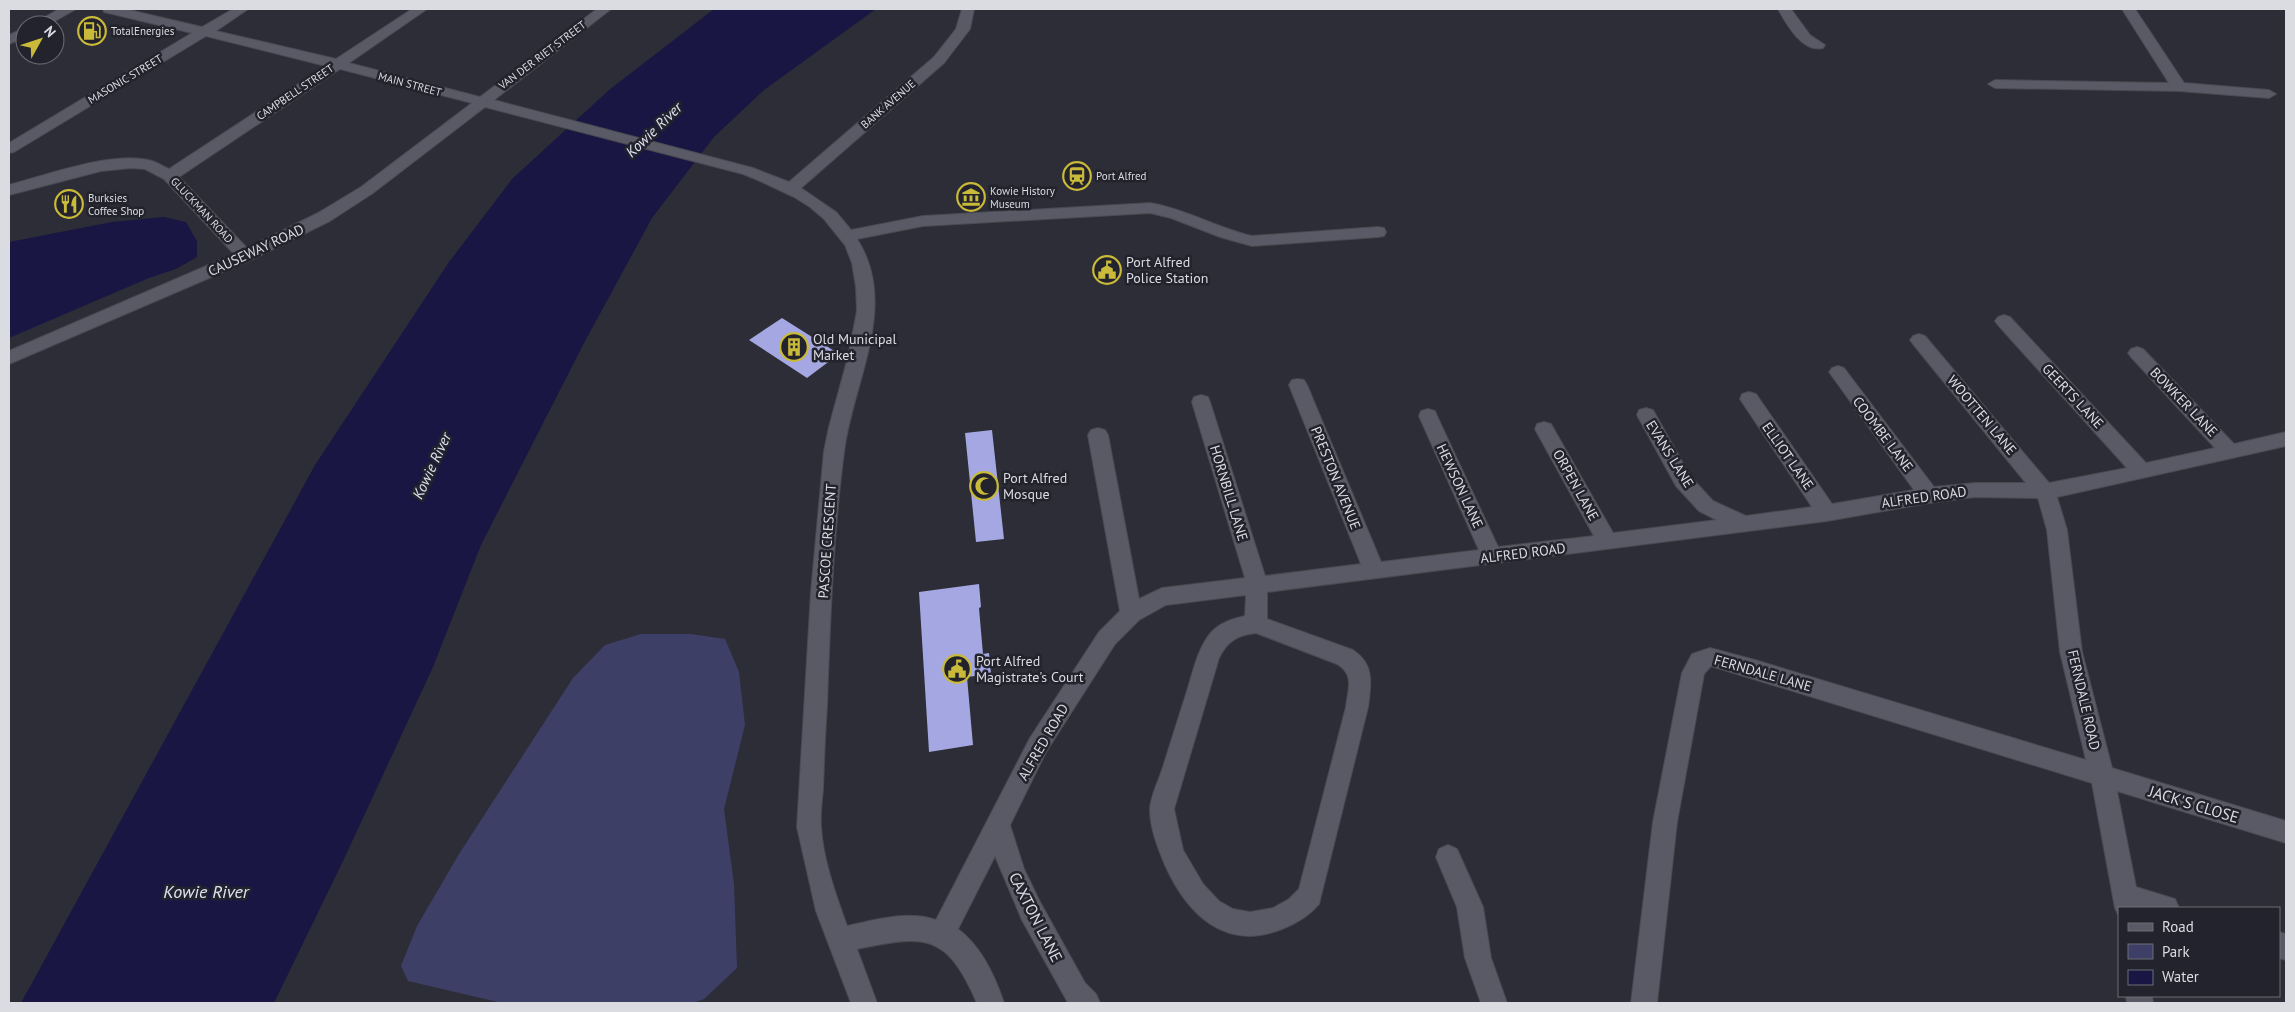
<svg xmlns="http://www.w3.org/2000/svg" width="2295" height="1012" font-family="'PT Sans',sans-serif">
<rect width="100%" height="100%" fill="#2c2d36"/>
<path fill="#3e3f67" d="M 641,634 L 691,634 L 725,639 L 739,672 L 745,725 L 724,809 L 734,884 L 737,968 L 704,999 L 693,1003 L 502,1003 L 408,981 L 401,966 L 417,926 L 459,854 L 573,678 L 605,645 Z"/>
<g fill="#1a1644">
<path d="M 714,9 L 876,9 L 764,90 L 714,137 L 652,218 L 583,345 L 481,545 L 433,667 L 344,859 L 274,1003 L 21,1003 L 315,465 L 449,262 L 512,179 L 609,90 Z"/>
<path d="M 164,217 L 186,222 L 197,241 L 197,257 L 176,269 L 149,278 L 9,338 L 9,242 L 112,222 Z"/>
</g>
<g fill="#a4a7e1">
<path d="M 782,318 L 839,354 L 807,378 L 749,340 Z"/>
<path d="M 992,430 L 1004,539 L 976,542 L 965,433 Z"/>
<path d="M 979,584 L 981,607 L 979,608 L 983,654 L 989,653 L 991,674 L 967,677 L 973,745 L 929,752 L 919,592 Z"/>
</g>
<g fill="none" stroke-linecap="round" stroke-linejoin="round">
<defs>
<g id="minor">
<path d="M 59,9 L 76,9 L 48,25 L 31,25 Z"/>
<path d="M 103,9 L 125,9 L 202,27 L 233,9 L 248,9 L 216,31 L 336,59 L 412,9 L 427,9 L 349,63 L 480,97 L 597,9 L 611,9 L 494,100 L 753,168 L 789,182 L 934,57 L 956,29 L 962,9 L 974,9 L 970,29 L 944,63 L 801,188 L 836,212 L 851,230 L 923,216 L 1150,203 C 1186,209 1217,228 1252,236 L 1378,227 L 1384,228 L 1386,232 L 1384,236 L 1378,237 L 1252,246 L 1220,237 L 1171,218 L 1150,213 L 923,226 L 857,239 C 900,305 852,384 844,452 C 833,536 830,621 827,706 C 825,733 824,761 823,789 C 822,801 820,814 821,827 C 823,860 836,895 847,926 C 875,920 908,910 936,920 L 1030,738 L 1099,632 L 1120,611 L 1088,435 L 1091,430 L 1098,428 L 1105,430 L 1108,435 L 1139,599 L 1162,588 L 1245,578 L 1192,402 L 1194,397 L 1201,395 L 1208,397 L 1210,402 L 1265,576 L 1361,564 L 1289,385 L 1292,380 L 1298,379 L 1304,380 L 1307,385 L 1381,562 L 1479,550 L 1419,416 L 1421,411 L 1428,409 L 1435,411 L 1437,416 L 1498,547 L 1594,536 L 1535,429 L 1537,424 L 1544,422 L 1551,424 L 1613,533 L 1717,520 L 1699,511 L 1676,486 L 1637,415 L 1639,410 L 1646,408 L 1653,410 L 1690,476 L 1713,501 L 1746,516 L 1812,507 L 1740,399 L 1742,394 L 1749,392 L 1756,394 L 1832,504 L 1914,490 L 1832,376 L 1829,372 L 1832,368 L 1838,366 L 1844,368 L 1934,487 L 1975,483 L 2026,483 L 1913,344 L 1910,340 L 1913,336 L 1919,334 L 1925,336 L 2049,483 L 2127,468 L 1998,325 L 1995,321 L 1998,317 L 2004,315 L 2010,317 L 2146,463 L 2215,448 L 2131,357 L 2128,353 L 2131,349 L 2137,347 L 2143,349 L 2234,444 L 2286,432 L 2286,446 L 2057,497 L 2067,530 L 2082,652 L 2112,768 L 2286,821 L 2286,843 L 2117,791 L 2136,887 L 2175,899 L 2179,908 L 2119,908 L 2119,916 L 2115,908 L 2092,783 L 1711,666 L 1704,674 L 1677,822 L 1657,1003 L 1631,1003 L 1653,822 L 1682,673 L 1692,654 L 1710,648 L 1755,660 L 2086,760 L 2060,652 L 2047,530 L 2038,498 L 1975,497 L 1929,503 L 1827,521 L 1267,592 L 1267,619 L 1353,650 C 1375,664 1371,685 1368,707 L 1319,904 C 1309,916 1297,923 1282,929 C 1225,952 1187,914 1165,865 C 1158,848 1150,828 1150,810 C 1150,797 1159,780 1163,767 C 1171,741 1179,716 1187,691 C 1193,672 1197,651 1209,635 C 1218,623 1232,619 1245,616 L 1246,595 L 1166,605 L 1139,620 L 1115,644 L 1046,752 L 1010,825 L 1024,869 L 1040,902 L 1085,983 L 1096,994 L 1100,1003 L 1068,1003 L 1067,1001 L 1022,920 L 995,856 L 958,929 C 982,947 995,976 1004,1003 L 977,1003 C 947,934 927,934 857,949 L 877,1003 L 851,1003 L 816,911 L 797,827 L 811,592 L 824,451 L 829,427 L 848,357 L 857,311 L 856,287 L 852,263 L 845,245 L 824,219 L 810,207 L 794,197 L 760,181 L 743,174 L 485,107 L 373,193 L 330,221 L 251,260 L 9,364 L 9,351 L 234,254 L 164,179 L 145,169 L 131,168 L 101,171 L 9,195 L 9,185 C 47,175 114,150 152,161 C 158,163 164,167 169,169 L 326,66 L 206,36 L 14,152 L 9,153 L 9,143 L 192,33 L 104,12 ZM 340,69 L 472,103 L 361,187 L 318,213 L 247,248 L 179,177 ZM 1256,633 L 1337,664 C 1355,675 1348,689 1346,707 L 1299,889 L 1289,899 L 1273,908 L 1250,912 L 1233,909 L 1219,901 L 1203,884 L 1183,850 L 1174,809 L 1219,658 C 1227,641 1238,635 1256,633 Z"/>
<path d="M 1778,9 L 1791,9 L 1810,35 L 1825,45 L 1823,48 C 1802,53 1786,23 1778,9 Z"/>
<path d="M 2122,9 L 2135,9 L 2184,83 L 2269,90 L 2276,94 L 2269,98 L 2179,91 L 1995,88 L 1988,84 L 1995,80 L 2169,83 Z"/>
<path d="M 25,28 L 25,37 L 9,44 L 9,35 Z"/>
<path d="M 1448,845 L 1457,849 L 1483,907 L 1491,958 L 1507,1003 L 1481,1003 L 1465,958 L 1457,907 L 1436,857 L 1439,849 Z"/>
<path d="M 2279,932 L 2286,934 L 2286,960 L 2279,958 Z"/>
<path d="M 2126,996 L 2152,996 L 2153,1003 L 2127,1003 Z"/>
</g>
</defs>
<use href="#minor" stroke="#484951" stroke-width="2"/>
<use href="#minor" fill="#595a65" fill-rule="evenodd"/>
</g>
<defs>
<symbol id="fuel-ring" viewBox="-11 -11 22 22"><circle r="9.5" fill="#22232c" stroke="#caba39" stroke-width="1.5"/><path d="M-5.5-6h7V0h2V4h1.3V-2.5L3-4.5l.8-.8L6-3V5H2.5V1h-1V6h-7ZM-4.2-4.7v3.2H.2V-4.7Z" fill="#caba39"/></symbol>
<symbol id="station-ring" viewBox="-11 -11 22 22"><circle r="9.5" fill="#22232c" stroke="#caba39" stroke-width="1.5"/><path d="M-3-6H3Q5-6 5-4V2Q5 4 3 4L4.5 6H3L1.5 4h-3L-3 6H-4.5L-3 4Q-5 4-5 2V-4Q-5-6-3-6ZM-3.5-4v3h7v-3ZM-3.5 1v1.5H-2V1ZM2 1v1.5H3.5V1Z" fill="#caba39"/></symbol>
<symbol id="museum-ring" viewBox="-11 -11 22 22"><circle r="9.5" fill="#22232c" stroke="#caba39" stroke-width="1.5"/><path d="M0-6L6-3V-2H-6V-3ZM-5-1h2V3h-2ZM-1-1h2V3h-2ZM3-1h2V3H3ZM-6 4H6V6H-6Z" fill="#caba39"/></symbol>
<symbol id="restaurant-ring" viewBox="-11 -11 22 22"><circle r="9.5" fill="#22232c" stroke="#caba39" stroke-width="1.5"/><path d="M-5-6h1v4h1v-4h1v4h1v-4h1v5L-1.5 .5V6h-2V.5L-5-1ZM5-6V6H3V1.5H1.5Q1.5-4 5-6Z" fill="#caba39"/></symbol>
<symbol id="civic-ring" viewBox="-11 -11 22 22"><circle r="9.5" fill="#22232c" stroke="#caba39" stroke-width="1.5"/><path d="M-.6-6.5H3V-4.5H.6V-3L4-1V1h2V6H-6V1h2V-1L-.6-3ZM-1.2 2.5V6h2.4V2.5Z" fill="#caba39"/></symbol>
<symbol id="building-ring" viewBox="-11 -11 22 22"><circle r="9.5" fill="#22232c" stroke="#caba39" stroke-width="1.5"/><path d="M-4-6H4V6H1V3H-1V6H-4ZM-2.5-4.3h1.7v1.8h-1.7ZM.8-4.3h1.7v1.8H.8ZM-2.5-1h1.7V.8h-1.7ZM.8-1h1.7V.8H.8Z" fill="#caba39"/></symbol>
<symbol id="mosque-ring" viewBox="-11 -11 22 22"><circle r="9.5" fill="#22232c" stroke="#caba39" stroke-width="1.5"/><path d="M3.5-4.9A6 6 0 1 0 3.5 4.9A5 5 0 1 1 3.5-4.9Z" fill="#caba39"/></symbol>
</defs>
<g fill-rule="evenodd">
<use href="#fuel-ring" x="76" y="15" width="32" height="32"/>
<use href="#station-ring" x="1061" y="160" width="32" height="32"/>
<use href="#museum-ring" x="955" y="181" width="32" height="32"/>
<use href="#restaurant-ring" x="53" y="188" width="32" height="32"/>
<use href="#civic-ring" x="1091" y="254" width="32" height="32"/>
<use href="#building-ring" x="778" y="331" width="32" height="32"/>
<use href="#mosque-ring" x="968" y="470" width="32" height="32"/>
<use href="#civic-ring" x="941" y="653" width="32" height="32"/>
</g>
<g text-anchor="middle" stroke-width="5" stroke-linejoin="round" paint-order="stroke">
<g font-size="11" fill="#dbdce2" stroke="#22232c" text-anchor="start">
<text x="111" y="35">TotalEnergies</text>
<text x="1096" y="180">Port Alfred</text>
<text x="990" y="195">Kowie History<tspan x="990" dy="13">Museum</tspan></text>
<text x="88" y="202">Burksies<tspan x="88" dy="13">Coffee Shop</tspan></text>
</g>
<g font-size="11" fill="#dbdce2" stroke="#22232c">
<text transform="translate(542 55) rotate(-37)" y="4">VAN DER RIET STREET</text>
<text transform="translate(125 79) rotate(-31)" y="4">MASONIC STREET</text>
<text transform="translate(410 84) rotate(15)" y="4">MAIN STREET</text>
<text transform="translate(295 92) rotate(-34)" y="4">CAMPBELL STREET</text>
<text transform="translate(888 104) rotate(-41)" y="4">BANK AVENUE</text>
<text transform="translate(202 210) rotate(47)" y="4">GLUCKMAN ROAD</text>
</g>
<g font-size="14" fill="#dbdce2" stroke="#22232c">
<text transform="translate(256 250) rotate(-25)" y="5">CAUSEWAY ROAD</text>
<text transform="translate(2073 396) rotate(47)" y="5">GEERTS LANE</text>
<text transform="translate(2184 402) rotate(46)" y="5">BOWKER LANE</text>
<text transform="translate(1982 415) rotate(50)" y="5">WOOTTEN LANE</text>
<text transform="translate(1883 434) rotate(53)" y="5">COOMBE LANE</text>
<text transform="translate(1670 454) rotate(58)" y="5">EVANS LANE</text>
<text transform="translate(1788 456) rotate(55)" y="5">ELLIOT LANE</text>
<text transform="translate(1336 478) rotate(68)" y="5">PRESTON AVENUE</text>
<text transform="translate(1576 485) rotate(61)" y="5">ORPEN LANE</text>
<text transform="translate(1460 486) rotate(65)" y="5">HEWSON LANE</text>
<text transform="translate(1229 493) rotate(73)" y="5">HORNBILL LANE</text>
<text transform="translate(1924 497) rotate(-8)" y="5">ALFRED ROAD</text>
<text transform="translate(827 541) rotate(-86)" y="5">PASCOE CRESCENT</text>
<text transform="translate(1523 553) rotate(-7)" y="5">ALFRED ROAD</text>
<text transform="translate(1763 673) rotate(16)" y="5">FERNDALE LANE</text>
<text transform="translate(2084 700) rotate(77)" y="5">FERNDALE ROAD</text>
<text transform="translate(1043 742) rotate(-60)" y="5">ALFRED ROAD</text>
</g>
<g font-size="14" fill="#dbdce2" stroke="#22232c" text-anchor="start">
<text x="1126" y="267">Port Alfred<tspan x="1126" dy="16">Police Station</tspan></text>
<text x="813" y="344">Old Municipal<tspan x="813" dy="16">Market</tspan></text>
<text x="1003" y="483">Port Alfred<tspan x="1003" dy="16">Mosque</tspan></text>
<text x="976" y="666">Port Alfred<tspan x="976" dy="16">Magistrate's Court</tspan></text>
</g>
<g font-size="15" font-style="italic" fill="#e1e2f3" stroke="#22232c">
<text transform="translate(654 130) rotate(-44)" y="5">Kowie River</text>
<text transform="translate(432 466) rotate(-65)" y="5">Kowie River</text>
</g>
<g font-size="16" fill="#dbdce2" stroke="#22232c">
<text transform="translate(2194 804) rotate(17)" y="6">JACK'S CLOSE</text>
<text transform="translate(1036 917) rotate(63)" y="6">CAXTON LANE</text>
</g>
<g font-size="18" font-style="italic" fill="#e1e2f3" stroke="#22232c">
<text x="206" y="898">Kowie River</text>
</g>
</g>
<rect width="2295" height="1012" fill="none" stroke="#dbdce2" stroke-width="20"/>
<rect x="2118" y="907" width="162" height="90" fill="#22232c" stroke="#6c6d75"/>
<rect x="2128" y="923" width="25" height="8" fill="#595a65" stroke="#6c6d75"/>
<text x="2162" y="932" font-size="15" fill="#dbdce2">Road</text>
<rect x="2128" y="944" width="25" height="15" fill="#3e3f67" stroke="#6c6d75"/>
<text x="2162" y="957" font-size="15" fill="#dbdce2">Park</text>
<rect x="2128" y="970" width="25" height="15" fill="#1a1644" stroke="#6c6d75"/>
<text x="2162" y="982" font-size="15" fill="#dbdce2">Water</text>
<g transform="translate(40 40) rotate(50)"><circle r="24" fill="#22232c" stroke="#6c6d75"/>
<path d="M0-4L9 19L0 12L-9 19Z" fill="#caba39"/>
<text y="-8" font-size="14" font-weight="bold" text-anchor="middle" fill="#dbdce2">N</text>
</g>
</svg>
